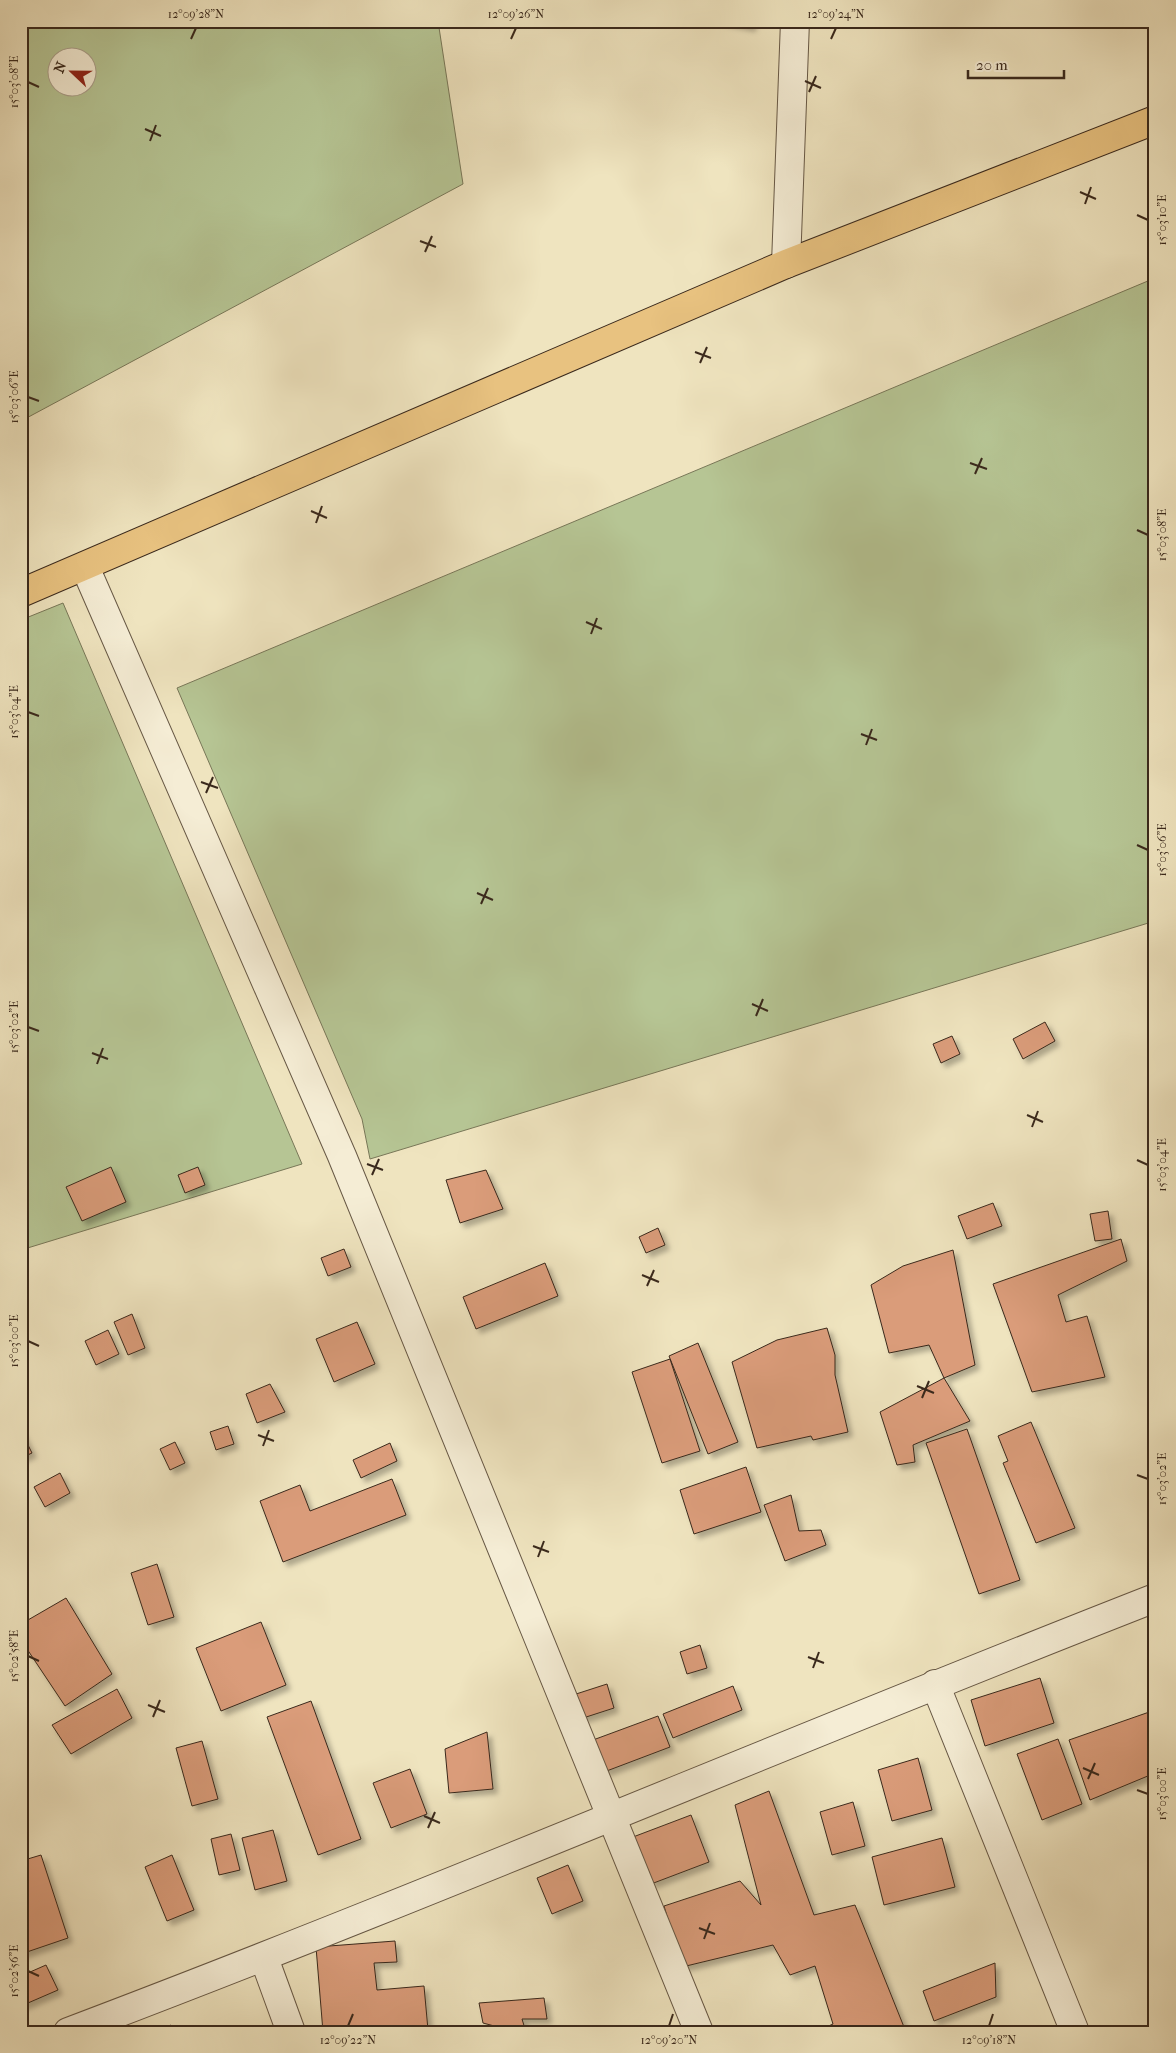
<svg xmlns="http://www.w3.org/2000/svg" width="1176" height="2053" font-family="'IM FELL French Canon',serif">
<defs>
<filter id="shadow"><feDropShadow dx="4.5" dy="4.5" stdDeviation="2.5" flood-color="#0004"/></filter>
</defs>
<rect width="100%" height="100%" fill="#efe4bf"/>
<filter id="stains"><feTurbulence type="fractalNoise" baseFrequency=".004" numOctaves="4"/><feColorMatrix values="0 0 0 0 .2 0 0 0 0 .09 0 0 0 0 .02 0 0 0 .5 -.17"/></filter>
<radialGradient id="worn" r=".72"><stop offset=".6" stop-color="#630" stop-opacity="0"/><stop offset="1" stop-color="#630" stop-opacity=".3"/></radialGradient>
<g fill="#b6c594" stroke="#787758" fill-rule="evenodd">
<path d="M 21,21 L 438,21 L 463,184 L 21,421 ZM 58,58 L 88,58 L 88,88 L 58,88 Z"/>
<path d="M 1155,278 L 1155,921 L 370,1159 L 362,1119 L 177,688 Z"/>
<path d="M 63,603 L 302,1164 L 21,1250 L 21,620 Z"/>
</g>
<g fill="#da9c7a" stroke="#3a291c" filter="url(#shadow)">
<path d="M 721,21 L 752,21 L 751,27 Z"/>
<path d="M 1045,1022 L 1055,1041 L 1023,1059 L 1013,1039 Z"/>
<path d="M 952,1036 L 960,1054 L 941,1063 L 933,1044 Z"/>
<path d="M 111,1167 L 126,1202 L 82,1221 L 66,1187 Z"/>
<path d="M 198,1167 L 205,1185 L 185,1193 L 178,1175 Z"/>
<path d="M 486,1170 L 503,1209 L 460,1223 L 446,1180 Z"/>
<path d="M 993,1203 L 1002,1226 L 967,1239 L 958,1216 Z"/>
<path d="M 1108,1211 L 1112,1239 L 1095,1241 L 1090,1214 Z"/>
<path d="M 658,1228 L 665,1245 L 646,1253 L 639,1237 Z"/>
<path d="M 1121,1239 L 1127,1261 L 1058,1295 L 1066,1322 L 1087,1316 L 1105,1377 L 1032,1392 L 993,1284 Z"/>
<path d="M 344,1249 L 351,1267 L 328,1276 L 321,1258 Z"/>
<path d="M 953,1250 L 975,1365 L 944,1378 L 929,1345 L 889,1353 L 871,1285 L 903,1266 Z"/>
<path d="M 545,1263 L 558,1296 L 476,1329 L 463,1297 Z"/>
<path d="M 132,1314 L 145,1348 L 128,1355 L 114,1322 Z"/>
<path d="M 357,1322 L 375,1364 L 334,1382 L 316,1339 Z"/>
<path d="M 827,1328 L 835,1355 L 835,1375 L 848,1432 L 813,1440 L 811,1436 L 757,1448 L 732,1362 L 777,1340 Z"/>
<path d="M 108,1330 L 119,1354 L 96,1365 L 85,1341 Z"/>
<path d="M 698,1343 L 738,1442 L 708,1454 L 669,1356 Z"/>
<path d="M 670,1359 L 700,1451 L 662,1463 L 632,1372 Z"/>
<path d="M 944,1378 L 970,1421 L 913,1445 L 915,1462 L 897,1465 L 880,1412 Z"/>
<path d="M 270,1384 L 285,1412 L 257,1423 L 246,1394 Z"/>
<path d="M 1031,1422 L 1075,1528 L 1036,1543 L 1003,1463 L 1008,1461 L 998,1436 Z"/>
<path d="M 228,1426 L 234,1444 L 216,1450 L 210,1432 Z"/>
<path d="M 967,1429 L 1020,1580 L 979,1594 L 926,1443 Z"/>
<path d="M 21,1431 L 32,1453 L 21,1458 Z"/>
<path d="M 175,1442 L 185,1463 L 170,1470 L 160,1449 Z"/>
<path d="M 390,1443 L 397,1461 L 361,1478 L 353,1460 Z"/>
<path d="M 746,1467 L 761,1512 L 694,1534 L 680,1490 Z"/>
<path d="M 60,1473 L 70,1493 L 45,1507 L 34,1487 Z"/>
<path d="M 392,1479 L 406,1515 L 283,1562 L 260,1501 L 300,1485 L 310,1511 Z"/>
<path d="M 791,1495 L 799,1531 L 821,1530 L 826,1545 L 785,1561 L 764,1505 Z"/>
<path d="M 157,1564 L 174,1617 L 148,1625 L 131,1573 Z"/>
<path d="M 66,1598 L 112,1674 L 65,1706 L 21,1640 L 21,1624 Z"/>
<path d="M 261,1622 L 286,1685 L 221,1711 L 196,1648 Z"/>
<path d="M 700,1645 L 707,1668 L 687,1674 L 680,1652 Z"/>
<path d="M 1040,1678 L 1054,1723 L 985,1746 L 971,1700 Z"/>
<path d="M 607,1684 L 614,1708 L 580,1719 L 573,1695 Z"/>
<path d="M 733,1686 L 742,1710 L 673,1738 L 663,1714 Z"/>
<path d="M 117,1689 L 132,1718 L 71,1754 L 52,1725 Z"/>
<path d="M 311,1701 L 361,1839 L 318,1855 L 267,1717 Z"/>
<path d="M 1155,1710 L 1155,1773 L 1090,1800 L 1069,1740 Z"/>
<path d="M 658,1716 L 670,1747 L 604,1772 L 593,1740 Z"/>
<path d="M 487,1732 L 493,1789 L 449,1793 L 445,1749 Z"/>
<path d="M 1058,1739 L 1082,1804 L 1042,1820 L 1017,1754 Z"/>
<path d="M 202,1741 L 218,1799 L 192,1806 L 176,1748 Z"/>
<path d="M 918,1758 L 932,1810 L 892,1821 L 878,1770 Z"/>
<path d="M 410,1769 L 427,1814 L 391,1828 L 373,1783 Z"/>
<path d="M 769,1791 L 814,1915 L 855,1905 L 906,2032 L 815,2032 L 833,2024 L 815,1966 L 790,1975 L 773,1945 L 682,1967 L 664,1906 L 740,1881 L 761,1905 L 735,1805 Z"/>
<path d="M 853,1802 L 865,1846 L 832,1855 L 820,1812 Z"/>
<path d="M 691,1815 L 709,1862 L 651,1884 L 633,1837 Z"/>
<path d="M 273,1830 L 287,1881 L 255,1890 L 242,1838 Z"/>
<path d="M 231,1834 L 240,1870 L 219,1875 L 211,1839 Z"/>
<path d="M 942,1838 L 955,1887 L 884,1905 L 872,1857 Z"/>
<path d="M 41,1855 L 68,1938 L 21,1954 L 21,1861 Z"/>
<path d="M 172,1855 L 194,1910 L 167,1921 L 145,1867 Z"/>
<path d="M 568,1865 L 583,1901 L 552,1914 L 537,1878 Z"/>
<path d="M 395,1941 L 397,1962 L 374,1963 L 377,1990 L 424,1986 L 428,2030 L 323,2032 L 316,1947 Z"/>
<path d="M 995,1963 L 996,1997 L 934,2021 L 923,1991 Z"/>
<path d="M 46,1965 L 58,1990 L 21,2006 L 21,1976 Z"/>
<path d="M 544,1998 L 547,2019 L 522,2019 L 526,2032 L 500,2032 L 498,2027 L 483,2023 L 479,2003 Z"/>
<path d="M 171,2025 L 174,2032 L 158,2032 Z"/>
<path d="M 1149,2026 L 1151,2032 L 1131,2032 Z"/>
</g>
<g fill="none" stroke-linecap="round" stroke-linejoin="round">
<defs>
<g id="minor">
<path d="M 786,264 L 795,21"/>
<path d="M 85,567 L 342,1156 L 699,2032"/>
<path d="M 935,1684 L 1075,2032"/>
<path d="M 264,1958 L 291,2032"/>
<path d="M 68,2032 C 433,1894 791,1740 1155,1598"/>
</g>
<path id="highway" d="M 21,593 L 786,264 L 1155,120"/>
</defs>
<use href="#minor" stroke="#675845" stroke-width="30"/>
<use href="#highway" stroke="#3a291c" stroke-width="30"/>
<use href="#minor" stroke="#f5edd5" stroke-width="28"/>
<use href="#highway" stroke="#e8c280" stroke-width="28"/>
</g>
<path fill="none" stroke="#3a291c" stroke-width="2" d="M 191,39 L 196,28M 511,39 L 516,28M 831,39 L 836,28M 805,81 L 821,88M 28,82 L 39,87M 809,92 L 816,76M 145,129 L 161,136M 150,141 L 156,125M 1080,192 L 1096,199M 1085,204 L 1091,187M 1137,215 L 1148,220M 420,241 L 436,247M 425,252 L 432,236M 695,352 L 711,358M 700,363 L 707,347M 28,397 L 39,401M 970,463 L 987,469M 975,474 L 982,458M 311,511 L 327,518M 316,523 L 322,506M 1137,530 L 1148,535M 586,622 L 602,629M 591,634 L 597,618M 28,712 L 39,716M 861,734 L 877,740M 866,745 L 872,729M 201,782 L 218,788M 206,793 L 213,777M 1137,845 L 1148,850M 477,893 L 493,900M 481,904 L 488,888M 752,1004 L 768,1011M 756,1016 L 763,999M 28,1027 L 39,1031M 92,1053 L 108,1059M 97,1064 L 103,1048M 1027,1115 L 1043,1122M 1032,1127 L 1038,1111M 1137,1160 L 1148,1165M 367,1164 L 383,1170M 372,1175 L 379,1159M 642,1275 L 659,1282M 647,1286 L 654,1270M 28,1341 L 39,1346M 917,1386 L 934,1393M 922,1398 L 929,1381M 258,1435 L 274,1441M 263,1446 L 269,1430M 1137,1475 L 1148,1479M 533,1546 L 549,1552M 538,1557 L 544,1541M 28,1656 L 39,1661M 808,1657 L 824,1663M 813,1668 L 819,1652M 148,1705 L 165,1712M 153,1717 L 160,1700M 1083,1768 L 1099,1775M 1088,1779 L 1095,1763M 1137,1790 L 1148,1794M 424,1816 L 440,1823M 428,1828 L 435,1812M 699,1928 L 715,1934M 704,1939 L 710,1923M 28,1971 L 39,1976M 348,2026 L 353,2014M 669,2026 L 673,2014M 989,2026 L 993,2014"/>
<rect width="1176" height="2053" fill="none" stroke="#efe4bf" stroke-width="55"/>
<g transform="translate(72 72) rotate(292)"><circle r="24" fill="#f5edd5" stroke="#aa9f8b"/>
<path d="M0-4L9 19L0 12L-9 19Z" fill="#8f2418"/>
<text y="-8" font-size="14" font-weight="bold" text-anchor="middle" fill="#3a291c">N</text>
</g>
<path d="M968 70v8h96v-8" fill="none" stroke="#3a291c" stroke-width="2.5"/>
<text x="976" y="70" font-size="15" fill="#3a291c" stroke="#f5edd5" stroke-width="4" paint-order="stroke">20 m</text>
<rect x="28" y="28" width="1120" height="1998" fill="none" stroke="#3a291c" stroke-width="2"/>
<g font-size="12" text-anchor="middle" fill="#3a291c">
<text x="196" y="18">12°09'28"N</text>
<text x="516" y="18">12°09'26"N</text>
<text x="836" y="18">12°09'24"N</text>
<text transform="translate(14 82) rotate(-90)" y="4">15°03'08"E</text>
<text transform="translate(1162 220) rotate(-90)" y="4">15°03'10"E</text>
<text transform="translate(14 397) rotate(-90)" y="4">15°03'06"E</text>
<text transform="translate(1162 535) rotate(-90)" y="4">15°03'08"E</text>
<text transform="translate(14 712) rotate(-90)" y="4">15°03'04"E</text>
<text transform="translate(1162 850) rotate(-90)" y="4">15°03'06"E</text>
<text transform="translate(14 1027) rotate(-90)" y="4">15°03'02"E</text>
<text transform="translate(1162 1165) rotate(-90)" y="4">15°03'04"E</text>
<text transform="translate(14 1341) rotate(-90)" y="4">15°03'00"E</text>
<text transform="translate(1162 1479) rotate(-90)" y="4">15°03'02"E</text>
<text transform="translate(14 1656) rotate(-90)" y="4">15°02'58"E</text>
<text transform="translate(1162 1794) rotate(-90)" y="4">15°03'00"E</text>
<text transform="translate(14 1971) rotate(-90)" y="4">15°02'56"E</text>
<text x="348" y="2044">12°09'22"N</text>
<text x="669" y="2044">12°09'20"N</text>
<text x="989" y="2044">12°09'18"N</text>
</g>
<rect width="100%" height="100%" filter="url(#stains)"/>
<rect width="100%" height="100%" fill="url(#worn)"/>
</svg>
